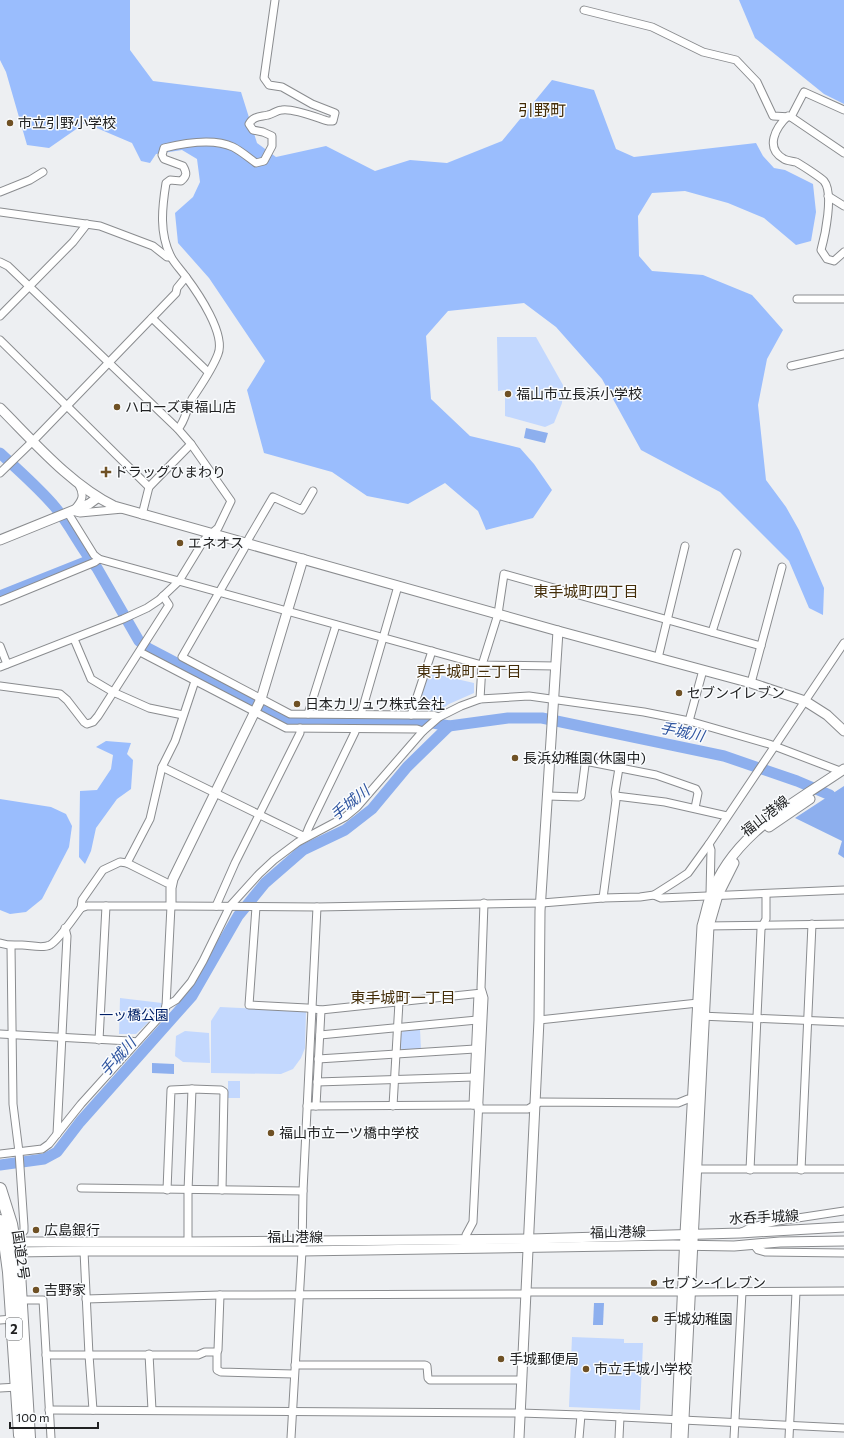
<svg xmlns="http://www.w3.org/2000/svg" width="844" height="1438" font-family="Commissioner,'Noto Sans JP',sans-serif">
<rect width="100%" height="100%" fill="#edeff2"/>
<g fill="#c3d8fe">
<path d="M 497,337 L 536,337 L 563,385 L 562,403 L 554,423 L 545,427 L 505,416 L 505,390 L 498,391 Z"/>
<path d="M 426,672 L 474,683 L 474,693 L 449,704 L 437,712 L 416,708 Z"/>
<path d="M 120,998 L 162,1003 L 162,1009 L 136,1034 L 119,1034 Z"/>
<path d="M 220,1007 L 306,1011 L 305,1048 L 301,1058 L 293,1069 L 281,1074 L 211,1073 L 211,1021 Z"/>
<path d="M 420,1029 L 421,1049 L 402,1050 C 398,1045 399,1036 403,1031 Z"/>
<path d="M 185,1031 L 209,1033 L 210,1063 L 183,1062 L 175,1056 L 176,1036 Z"/>
<rect x="228" y="1081" width="12" height="17"/>
<path d="M 572,1337 L 624,1339 L 624,1343 L 643,1343 L 640,1410 L 569,1407 Z"/>
</g>
<g fill="#9abdfd">
<path d="M 0,0 L 130,0 L 130,50 L 153,81 L 241,92 L 257,143 L 276,157 L 326,146 L 375,171 L 410,160 L 447,163 L 502,141 L 552,80 L 594,90 L 616,149 L 634,157 L 756,143 L 763,156 L 774,168 L 785,170 L 813,184 L 816,212 L 811,241 L 796,245 L 764,218 L 728,203 L 685,191 L 652,193 L 638,216 L 639,256 L 652,271 L 703,275 L 752,295 L 783,330 L 767,359 L 758,405 L 766,480 L 786,507 L 799,530 L 824,588 L 823,615 L 809,608 L 789,561 L 720,492 L 641,450 L 602,379 L 556,327 L 524,303 L 448,311 L 426,336 L 431,399 L 470,436 L 520,448 L 534,464 L 552,490 L 533,518 L 486,530 L 478,511 L 445,483 L 408,504 L 367,496 L 332,472 L 264,453 L 247,390 L 265,361 L 209,278 L 178,243 L 175,213 L 193,197 L 200,182 L 197,159 L 182,150 L 156,154 L 150,163 L 141,161 L 132,143 L 85,123 L 49,148 L 27,145 L 6,72 L 0,60 Z"/>
<path d="M 739,0 L 844,0 L 844,104 L 824,94 L 755,38 Z"/>
<path d="M 106,741 L 131,743 L 127,754 L 133,760 L 131,789 L 117,799 L 96,828 L 91,851 L 85,864 L 79,857 L 80,791 L 97,790 L 111,769 L 113,755 L 96,747 Z"/>
<path d="M 0,799 L 51,807 L 66,814 L 72,826 L 69,847 L 42,899 L 26,912 L 10,914 L 0,910 Z"/>
</g>
<g fill="#8dafee">
<path d="M 526,428 L 548,433 L 545,443 L 524,438 Z"/>
<path d="M 844,786 L 844,858 L 838,854 L 842,841 L 795,818 Z"/>
<path d="M 152,1063 L 174,1064 L 174,1074 L 152,1073 Z"/>
<path d="M 594,1303 L 604,1303 L 603,1325 L 593,1325 Z"/>
</g>
<g fill="none" stroke-linecap="round" stroke-linejoin="round">
<g stroke="#8dafee" stroke-width="11">
<path d="M 0,453 C 18,470 39,488 55,507 C 71,526 81,549 97,568 L 139,641 L 148,648 L 289,722 L 423,721 L 449,726 L 508,718 L 542,718 L 724,756 L 797,781 L 830,795"/>
<path d="M 0,596 L 90,560"/>
<path d="M 0,1165 L 44,1159 L 57,1152 L 80,1122 L 192,996 L 238,916 L 265,883 L 303,850 L 345,830 L 372,809 L 407,767 L 449,726"/>
</g>
<defs>
<g id="street">
<path d="M 584,10 L 652,27 L 703,52 L 736,60 L 757,82 L 773,116 L 791,117 L 844,153"/>
<path d="M 788,116 C 776,127 764,148 784,159 C 787,161 792,161 796,162 C 800,164 820,177 824,181 C 834,193 825,236 821,250 L 827,259 L 834,261 L 844,252"/>
<path d="M 791,117 L 804,92 L 844,110"/>
<path d="M 0,192 L 30,180 L 43,172"/>
<path d="M 828,196 L 844,206"/>
<path d="M 0,212 L 100,226 L 153,246 L 167,257 L 171,257"/>
<path d="M 0,262 L 8,266 L 178,429 L 191,444 L 231,501 L 218,528 L 204,540 L 179,581 L 159,600 L 147,608 L 123,619 L 0,667"/>
<path d="M 797,299 L 844,299"/>
<path d="M 0,316 L 73,242 L 87,224"/>
<path d="M 152,318 L 208,372"/>
<path d="M 0,340 L 149,487"/>
<path d="M 791,366 L 844,354"/>
<path d="M 178,429 C 186,420 186,409 192,399 C 201,385 212,370 218,354 C 226,334 198,293 186,277"/>
<path d="M 0,473 L 33,441 L 176,293 L 177,288 L 186,277 C 181,270 175,264 171,257 C 159,233 162,208 166,183 L 170,180 L 181,181 C 187,176 187,173 183,166 L 164,159 L 162,155 L 164,148 C 184,143 214,138 233,147 C 241,151 249,158 256,163 L 264,161 L 272,146 L 272,136 L 263,132 L 253,130 L 249,124 C 253,116 260,117 268,115 C 273,114 277,110 282,110 C 293,108 318,118 328,121 L 333,121 L 335,113 L 312,104 L 282,87 L 269,85 L 264,78 L 275,0"/>
<path d="M 313,491 L 302,510 L 273,497 L 249,538 L 244,549 L 182,657 L 290,714 L 411,715 L 433,715 L 439,717"/>
<path d="M 74,510 C 82,501 85,496 79,485"/>
<path d="M 72,511 L 80,513 L 123,509"/>
<path d="M 68,513 L 94,555 L 99,559 L 482,665 L 556,666"/>
<path d="M 142,515 L 149,487 L 191,444"/>
<path d="M 0,601 L 95,562 L 99,559"/>
<path d="M 712,632 L 737,553"/>
<path d="M 74,639 L 91,679 L 113,692 L 149,708 L 183,715"/>
<path d="M 0,646 L 7,664"/>
<path d="M 140,652 L 286,728 L 417,729 L 423,731 L 439,717 L 461,706 L 480,699 L 529,696 L 644,712 L 689,721 L 769,744 L 840,771"/>
<path d="M 658,658 L 685,546"/>
<path d="M 751,683 L 782,567"/>
<path d="M 0,686 L 60,694 L 67,700 L 84,722 L 87,724 L 93,722 L 98,716 L 169,605 L 163,596"/>
<path d="M 480,699 L 482,665 L 498,614 L 504,574 L 761,646"/>
<path d="M 308,714 L 336,625"/>
<path d="M 361,714 L 398,586"/>
<path d="M 411,715 L 432,651"/>
<path d="M 689,721 L 703,670"/>
<path d="M 162,767 L 305,837 L 309,827 L 355,732 L 355,729"/>
<path d="M 548,796 L 579,797 L 581,796 L 585,765 L 586,762 L 590,762 L 656,775 L 696,789 L 698,793 L 695,808"/>
<path d="M 616,796 L 665,802 L 727,816"/>
<path d="M 709,844 L 711,850 L 710,894"/>
<path d="M 127,863 L 167,883 L 172,883"/>
<path d="M 654,895 L 676,881 L 688,873 L 709,844 L 844,643"/>
<path d="M 603,898 L 616,800 L 615,792 L 619,768"/>
<path d="M 216,906 L 235,863 L 300,733 L 300,728"/>
<path d="M 256,907 L 249,1005 L 307,1008 L 321,1010 L 482,993"/>
<path d="M 81,908 L 82,900 L 103,870 L 120,862 L 127,863 L 150,819 L 162,767 L 175,741 L 195,681"/>
<path d="M 705,926 L 844,924"/>
<path d="M 0,943 C 9,946 13,945 22,945 C 30,945 42,949 50,945 C 59,940 74,917 81,908 L 87,906 L 171,906 L 317,907 L 542,903 L 603,898 L 640,897 L 654,895 L 661,898 L 844,890"/>
<path d="M 11,946 L 13,1104 L 19,1152 L 24,1226 L 24,1231 L 14,1242"/>
<path d="M 166,1006 L 176,1000 L 191,982 L 203,961 L 230,906 L 259,874 L 274,860 L 298,842 L 345,817 L 357,807 L 423,731"/>
<path d="M 700,1016 L 844,1022"/>
<path d="M 539,1020 L 698,1003"/>
<path d="M 0,1034 L 130,1041 L 136,1042"/>
<path d="M 320,1035 L 477,1020"/>
<path d="M 99,1040 L 106,906"/>
<path d="M 318,1059 L 475,1049"/>
<path d="M 317,1082 L 474,1077"/>
<path d="M 473,1105 L 478,994"/>
<path d="M 307,1106 L 479,1105"/>
<path d="M 316,1106 L 321,1010"/>
<path d="M 393,1106 L 399,1002"/>
<path d="M 478,1109 L 528,1109 L 540,1102 L 678,1103 L 688,1099 L 693,1099"/>
<path d="M 57,1134 L 67,936 L 65,928"/>
<path d="M 0,1154 L 42,1149 L 49,1144 L 81,1104 L 164,1012 L 166,1006 L 171,906"/>
<path d="M 692,1169 L 844,1169"/>
<path d="M 750,1170 L 761,929 L 766,919 L 766,894"/>
<path d="M 801,1170 L 812,924"/>
<path d="M 81,1188 L 303,1191"/>
<path d="M 167,1190 L 171,1090 L 192,1089 L 221,1090 L 224,1092 L 222,1190"/>
<path d="M 742,1232 L 752,1227 L 778,1221 L 844,1211"/>
<path d="M 466,1240 L 466,1235 L 473,1222 L 484,998 L 481,988 L 484,903"/>
<path d="M 188,1242 L 188,1191 L 192,1089"/>
<path d="M 754,1245 L 758,1250 L 765,1252 L 844,1253"/>
<path d="M 84,1251 L 89,1355 L 93,1410"/>
<path d="M 690,1292 L 844,1291"/>
<path d="M 86,1299 L 220,1295 L 523,1294 L 530,1292 L 683,1292"/>
<path d="M 21,1300 L 43,1300 L 51,1438"/>
<path d="M 0,1320 L 13,1319"/>
<path d="M 217,1352 L 217,1370 L 221,1372 L 294,1374"/>
<path d="M 149,1354 L 152,1410"/>
<path d="M 46,1355 L 198,1355 L 205,1352 L 217,1352 L 218,1350 L 220,1295"/>
<path d="M 295,1365 L 425,1365 L 427,1366 L 428,1378 L 430,1380 L 522,1380"/>
<path d="M 0,1388 L 18,1387"/>
<path d="M 49,1410 L 520,1413 L 581,1415 L 844,1428"/>
<path d="M 291,1438 L 302,1251 L 303,1191 L 317,907"/>
<path d="M 579,1438 L 581,1415"/>
<path d="M 619,1438 L 620,1417"/>
<path d="M 734,1438 L 742,1292"/>
<path d="M 789,1438 L 796,1292"/>
</g>
<g id="secondary">
<path d="M 0,408 C 34,442 71,485 114,506 L 558,631 L 751,683 L 805,701 L 827,715 L 844,731"/>
<path d="M 0,540 L 89,504 L 97,498"/>
<path d="M 769,827 L 810,799"/>
<path d="M 171,906 L 171,888 L 173,879 L 261,699 L 303,559"/>
<path d="M 14,1242 L 188,1242 L 530,1239 L 740,1233 L 844,1227"/>
<path d="M 15,1252 L 84,1251 L 302,1251 L 673,1245 L 734,1246 L 780,1242 L 844,1241"/>
<path d="M 519,1438 L 539,1020 L 540,911 L 558,631"/>
<path d="M 676,1438 L 685,1234 L 702,926 C 705,916 707,906 710,897 C 732,834 793,804 844,769"/>
<path d="M 683,1438 L 709,926 L 718,895 L 734,863"/>
</g>
<g id="highway">
<path d="M 0,1189 L 11,1224 L 19,1272 L 29,1438"/>
<path d="M 0,1221 L 5,1242 L 9,1272 L 20,1435"/>
</g>
</defs>
<use href="#street" stroke="#8a8c8f" stroke-width="9"/>
<use href="#secondary" stroke="#8a8c8f" stroke-width="11"/>
<use href="#highway" stroke="#8a8c8f" stroke-width="14"/>
<use href="#street" stroke="#fff" stroke-width="7"/>
<use href="#secondary" stroke="#fff" stroke-width="9"/>
<use href="#highway" stroke="#fff" stroke-width="12"/>
</g>
<g fill="#6f5125" stroke="#fafcfe" stroke-width="1.5">
<circle cx="10" cy="123" r="4"/>
<circle cx="508" cy="394" r="4"/>
<circle cx="117" cy="407" r="4"/>
<path d="M104 466h4v4h4v4h-4v4h-4v-4h-4v-4h4z"/>
<circle cx="180" cy="543" r="4"/>
<circle cx="679" cy="693" r="4"/>
<circle cx="297" cy="704" r="4"/>
<circle cx="515" cy="758" r="4"/>
<circle cx="271" cy="1133" r="4"/>
<circle cx="36" cy="1230" r="4"/>
<circle cx="654" cy="1283" r="4"/>
<circle cx="36" cy="1290" r="4"/>
<circle cx="655" cy="1319" r="4"/>
<circle cx="501" cy="1359" r="4"/>
<circle cx="586" cy="1369" r="4"/>
</g>
<g text-anchor="middle" stroke-width="3" stroke-linejoin="round" paint-order="stroke">
<rect fill="#fafcfe" stroke="#616364" stroke-width="1" x="6" y="1318" width="16" height="22" rx="3"/>
<g font-size="13" font-weight="bold" fill="#202122">
<text x="14" y="1334">2</text>
</g>
<g font-size="14" fill="#202122" stroke="#fafcfe" text-anchor="start">
<text x="18" y="128">市立引野小学校</text>
<text x="516" y="399">福山市立長浜小学校</text>
<text x="125" y="412">ハローズ東福山店</text>
<text x="114" y="477">ドラッグひまわり</text>
<text x="188" y="548">エネオス</text>
<text x="687" y="698">セブンイレブン</text>
<text x="305" y="709">日本カリュウ株式会社</text>
<text x="523" y="763">長浜幼稚園(休園中)</text>
<text x="279" y="1138">福山市立一ツ橋中学校</text>
<text x="44" y="1235">広島銀行</text>
<text x="662" y="1288">セブン-イレブン</text>
<text x="44" y="1295">吉野家</text>
<text x="663" y="1324">手城幼稚園</text>
<text x="509" y="1364">手城郵便局</text>
<text x="594" y="1374">市立手城小学校</text>
</g>
<g font-size="14" fill="#202122" stroke="#fafcfe">
<text transform="translate(765 816) rotate(-38)" y="5">福山港線</text>
<text transform="translate(764 1217) rotate(-3)" y="5">水呑手城線</text>
<text transform="translate(618 1232) rotate(-1)" y="5">福山港線</text>
<text x="295" y="1242">福山港線</text>
<text transform="translate(21 1255) rotate(82)" y="5">国道2号</text>
</g>
<g font-size="14" fill="#012067" stroke="#fafcfe">
<text x="134" y="1020">一ッ橋公園</text>
</g>
<g font-size="15" fill="#432c07" stroke="#fafcfe">
<text x="586" y="597">東手城町四丁目</text>
<text x="469" y="677">東手城町三丁目</text>
<text x="403" y="1003">東手城町一丁目</text>
</g>
<g font-size="15" font-style="italic" fill="#2e549f" stroke="#fafcfe">
<text transform="translate(682 732) rotate(12)" y="5">手城川</text>
<text transform="translate(350 803) rotate(-39)" y="5">手城川</text>
<text transform="translate(118 1057) rotate(-48)" y="5">手城川</text>
</g>
<g font-size="16" fill="#432c07" stroke="#fafcfe">
<text x="542" y="116">引野町</text>
</g>
</g>
<path d="M10 1422v6h88v-6" fill="none" stroke="#202122" stroke-width="2"/>
<text x="16" y="1422" font-size="12" fill="#202122" stroke="#fafcfe" stroke-width="3" paint-order="stroke">100 m</text>
</svg>
